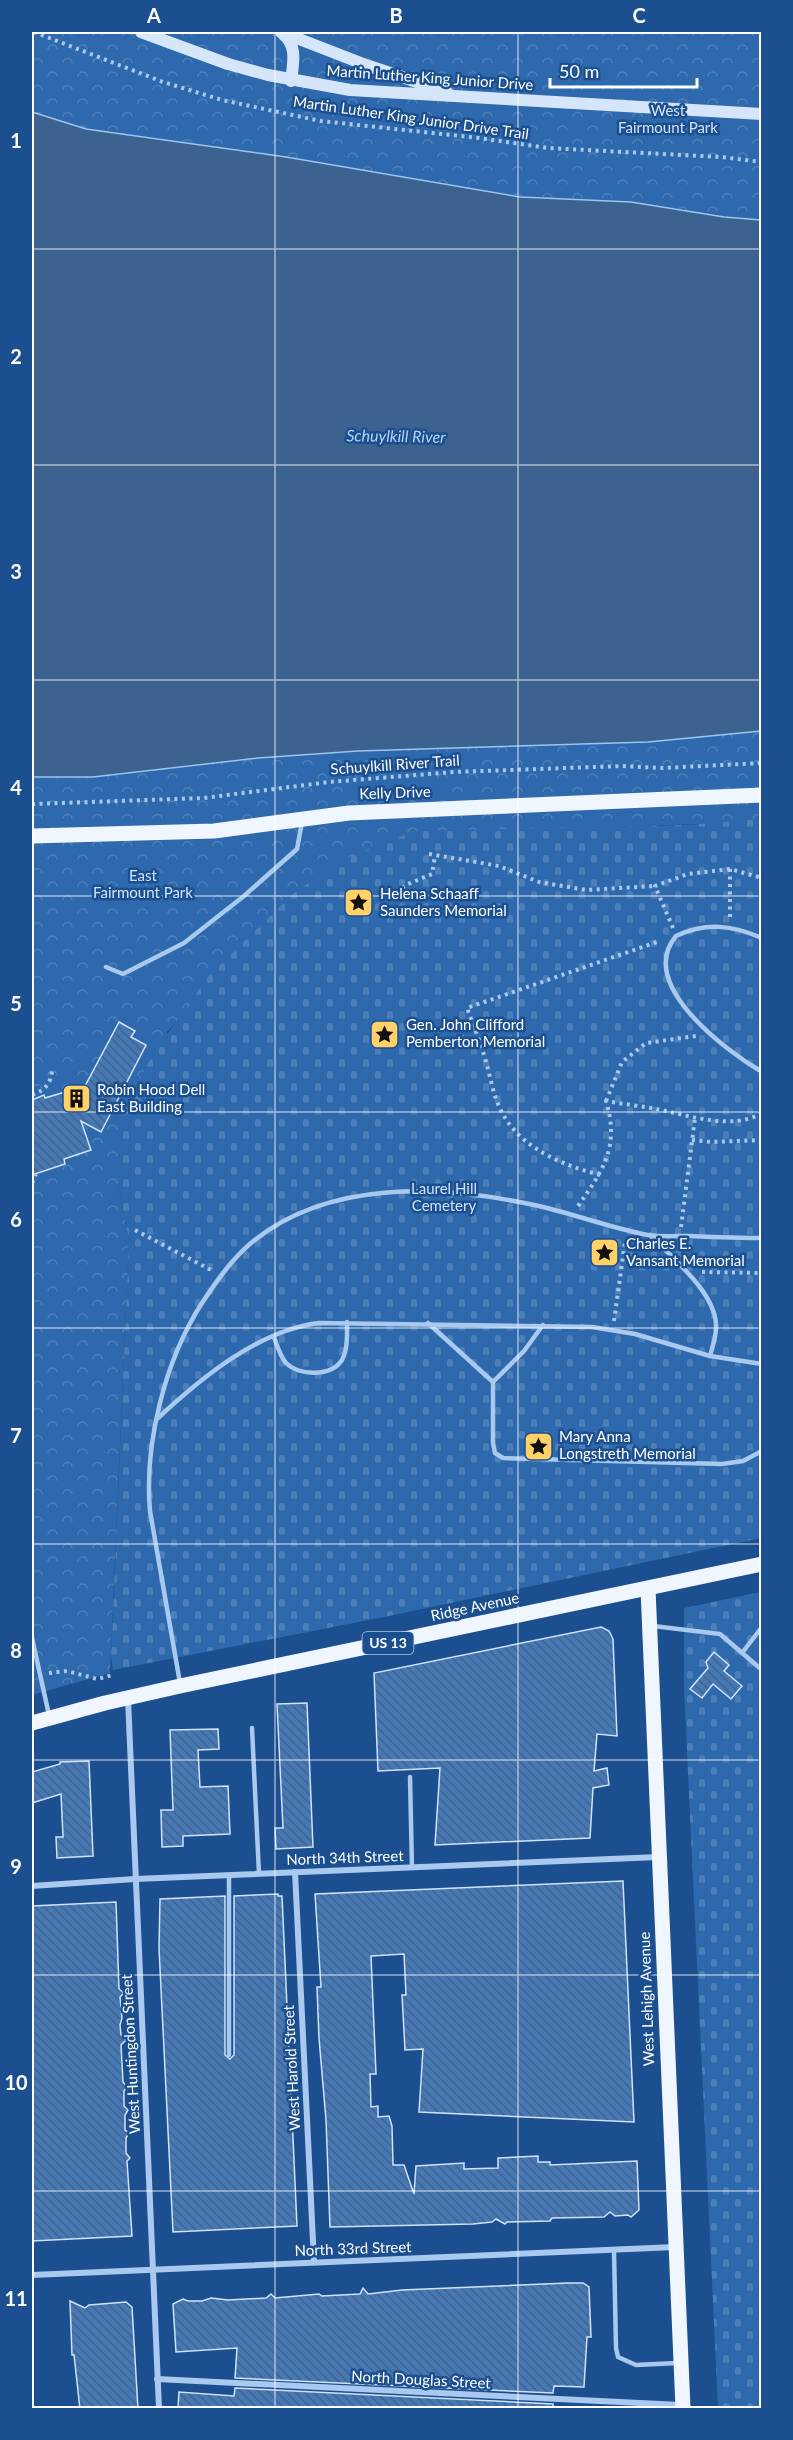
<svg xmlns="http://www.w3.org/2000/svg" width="793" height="2440" font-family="Lato,sans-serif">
<defs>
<pattern id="forest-crowns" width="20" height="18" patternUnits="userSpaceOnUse" patternTransform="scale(1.5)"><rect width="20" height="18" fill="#2e69ad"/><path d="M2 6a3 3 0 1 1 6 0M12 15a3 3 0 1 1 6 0" fill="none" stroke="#4d80b9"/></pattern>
<pattern id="cemetery-stones" width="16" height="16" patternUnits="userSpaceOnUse" patternTransform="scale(1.5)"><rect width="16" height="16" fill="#2e69ad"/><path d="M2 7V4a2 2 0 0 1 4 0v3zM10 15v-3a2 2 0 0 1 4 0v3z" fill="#4d80b9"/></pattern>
<pattern id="building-back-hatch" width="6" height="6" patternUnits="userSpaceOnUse" patternTransform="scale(1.5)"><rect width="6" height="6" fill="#4478b7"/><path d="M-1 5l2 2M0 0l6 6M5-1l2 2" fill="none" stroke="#486282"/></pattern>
</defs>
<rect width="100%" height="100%" fill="#1b4f8f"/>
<g fill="url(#forest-crowns)">
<path d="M 32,32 L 761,32 L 761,220 L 724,217 L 631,202 L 520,197 L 286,157 L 86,129 L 32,112 Z"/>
<path d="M 761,731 L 761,822 L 492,831 L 294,893 L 165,1034 L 118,1185 L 129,1240 L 110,1673 L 32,1695 L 32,777 L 93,777 L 258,758 L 358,751 L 648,742 Z"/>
</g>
<g fill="url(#cemetery-stones)">
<path d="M 761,819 L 761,1538 L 384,1617 L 113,1670 L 111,1658 L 129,1240 L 118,1185 L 118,1150 L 128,1098 L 165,1034 L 168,1033 L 208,977 L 294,893 L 344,859 L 415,831 L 688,825 Z"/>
<path d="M 761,1592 L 761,2408 L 718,2408 L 684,1688 L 684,1608 Z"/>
</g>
<path fill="#3c6290" stroke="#9cc4f0" stroke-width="1.5" d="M 32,112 L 86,129 L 286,157 L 520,197 L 631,202 L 724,217 L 761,220 L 761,731 L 648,742 L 358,751 L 258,758 L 93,777 L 32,777 Z"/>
<g fill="url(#building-back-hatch)" stroke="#cfe3fa" stroke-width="1.5">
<path d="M 119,1022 L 135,1031 L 131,1037 L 146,1045 L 101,1132 L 81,1121 L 91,1150 L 64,1159 L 65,1164 L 32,1175 L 32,1100 L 44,1095 L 45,1098 L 85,1086 Z"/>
<path d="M 601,1627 L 609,1631 L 613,1639 L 617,1736 L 597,1734 L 594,1771 L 607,1768 L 609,1785 L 593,1788 L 590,1838 L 435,1845 L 440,1768 L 378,1771 L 374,1673 Z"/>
<path d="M 714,1652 L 729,1665 L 724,1671 L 742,1686 L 731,1699 L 713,1684 L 702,1698 L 690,1689 L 708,1668 L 706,1662 Z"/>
<path d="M 307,1703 L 313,1847 L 276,1849 L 275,1828 L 283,1828 L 277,1704 Z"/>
<path d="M 218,1729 L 219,1749 L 198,1750 L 200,1787 L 228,1786 L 230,1834 L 183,1836 L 183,1846 L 162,1847 L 161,1810 L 173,1810 L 170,1730 Z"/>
<path d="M 89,1761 L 93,1856 L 57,1858 L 56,1837 L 63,1837 L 61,1794 L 32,1803 L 32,1772 L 60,1764 L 60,1762 Z"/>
<path d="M 623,1881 L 634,2122 L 419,2112 L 423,2049 L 405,2050 L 402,1995 L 406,1995 L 404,1954 L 371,1956 L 376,2074 L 370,2074 L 371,2107 L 378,2106 L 378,2117 L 389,2116 L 392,2126 L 393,2165 L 404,2165 L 414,2194 L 416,2166 L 464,2163 L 464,2169 L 498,2168 L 498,2158 L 538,2156 L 538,2162 L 550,2162 L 550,2165 L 637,2161 L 639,2210 L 631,2217 L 628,2215 L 615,2216 L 610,2212 L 604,2217 L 552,2218 L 550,2221 L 507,2222 L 505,2224 L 496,2219 L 492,2222 L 473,2224 L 330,2227 L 326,2120 L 319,2038 L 317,1987 L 321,1987 L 315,1894 Z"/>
<path d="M 278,1894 L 278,1896 L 282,1896 L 297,2226 L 173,2232 L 159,1948 L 160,1899 L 225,1896 L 225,2055 L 230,2059 L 234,2055 L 234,1896 Z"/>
<path d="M 116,1902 L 119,1989 L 124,1993 L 120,1997 L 122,2018 L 120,2025 L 121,2035 L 126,2040 L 121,2045 L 123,2082 L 127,2087 L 124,2091 L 124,2106 L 128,2110 L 125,2115 L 125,2130 L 129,2133 L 126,2138 L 126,2153 L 130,2158 L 127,2161 L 132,2236 L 32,2241 L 32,1906 Z"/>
<path d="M 568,2283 L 583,2283 L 589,2287 L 591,2337 L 587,2337 L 584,2387 L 554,2386 L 553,2393 L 235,2378 L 237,2348 L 176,2352 L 173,2304 L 183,2299 L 188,2301 L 202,2301 L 211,2298 L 228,2300 L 266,2298 L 271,2294 L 275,2298 L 319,2294 L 322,2296 L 360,2294 L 363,2288 L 368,2294 L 402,2290 Z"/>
<path d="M 70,2301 L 85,2308 L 89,2305 L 126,2302 L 132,2307 L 138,2409 L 80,2409 L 74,2355 L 72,2355 Z"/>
<path d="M 235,2388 L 553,2404 L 553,2409 L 178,2409 L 179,2392 L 234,2396 Z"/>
</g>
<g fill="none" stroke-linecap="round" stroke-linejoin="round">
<g stroke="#a9c9ee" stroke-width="4" stroke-dasharray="3 4.5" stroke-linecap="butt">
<path d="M 34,32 L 163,82 L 222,100 L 321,121 L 479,138 L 548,148 L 721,157 L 762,162"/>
<path d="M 32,804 L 204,798 L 329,782 L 454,772 L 622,766 L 663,768 L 762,763"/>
<path d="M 429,854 L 499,866 L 539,882 L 586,890 L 655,886"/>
<path d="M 402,888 L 408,884 L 432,874 L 435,856"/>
<path d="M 730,917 L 730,869"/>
<path d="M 673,928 L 655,886 L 688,874 L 730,869 L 762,878"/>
<path d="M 32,1095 C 45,1090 51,1084 52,1070"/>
<path d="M 606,1101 L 622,1062 L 646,1043 L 696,1036"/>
<path d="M 692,1140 L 711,1142 L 762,1140"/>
<path d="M 600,1175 C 559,1164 515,1146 498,1104 C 492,1089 489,1071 484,1055 C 479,1039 473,1024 467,1008 L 660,941"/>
<path d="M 32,1183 L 36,1174"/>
<path d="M 578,1206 C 603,1170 620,1147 606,1101 C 623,1104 640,1106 656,1109 C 688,1115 732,1131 762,1113"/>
<path d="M 681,1227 L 695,1118"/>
<path d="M 135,1230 L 211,1270"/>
<path d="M 702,1272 L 762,1273"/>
<path d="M 614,1321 L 625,1242"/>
<path d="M 49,1673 L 67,1671 L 97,1679 L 113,1675"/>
</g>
<g stroke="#a9c9ee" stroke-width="4.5">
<path d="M 762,938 C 732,925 706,922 676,936 C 636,984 725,1050 762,1072"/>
<path d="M 106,967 L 123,974 L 184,943 L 244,896 L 297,849 L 302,822"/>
<path d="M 650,1235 C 672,1258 714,1291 716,1324 C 717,1334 713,1345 710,1356"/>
<path d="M 428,1323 L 493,1382 L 493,1443 L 495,1453 L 503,1458 L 722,1464 L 743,1461 L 762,1451"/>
<path d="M 274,1337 C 277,1345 280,1356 286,1363 C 299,1376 331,1377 342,1360 C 348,1349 347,1334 347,1322"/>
<path d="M 493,1382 L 524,1351 L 543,1325"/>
<path d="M 158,1418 C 201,1378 259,1330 319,1323 L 592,1327 L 635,1334 L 710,1356 L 762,1364"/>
<path d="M 653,1626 L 720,1634 L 762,1670"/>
<path d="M 32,1638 L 49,1715"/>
<path d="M 742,1653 L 762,1627"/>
<path d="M 180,1683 L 150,1511 C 144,1444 165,1360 202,1303 C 216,1282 231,1260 251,1243 C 328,1179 442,1185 534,1205 C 572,1213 610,1228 648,1235 C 661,1237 676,1236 689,1236 C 713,1237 737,1238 762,1238"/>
<path d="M 252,1728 L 259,1874"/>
<path d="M 410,1777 L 412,1868"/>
<path d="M 229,1875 L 229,2055"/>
<path d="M 614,2250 L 616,2348 L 618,2357 L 636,2365 L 677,2363"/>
</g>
<g stroke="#a9c9ee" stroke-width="6">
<path d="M 128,1699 L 159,2408"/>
<path d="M 295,1872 L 314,2262"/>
<path d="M 32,1886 L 135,1879 L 659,1857"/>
<path d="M 32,2275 L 675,2247"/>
<path d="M 157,2379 L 681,2405"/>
</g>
<g stroke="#d6e6fa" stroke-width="12">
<path d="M 141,32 L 228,64 L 268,75 L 350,90 L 762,114"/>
<path d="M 281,32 L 366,65 L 447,92"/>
<path d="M 283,34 C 298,46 293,64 291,81"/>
</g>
<g stroke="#f0f6ff" stroke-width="15">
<path d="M 32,836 L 214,831 L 349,813 L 762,795"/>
<path d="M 648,1589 L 683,2408"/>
<path d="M 32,1723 L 105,1703 L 180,1686 L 762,1564"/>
</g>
</g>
<path fill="none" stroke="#fff" stroke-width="1.5" stroke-opacity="0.55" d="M 275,32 L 275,2408M 518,32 L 518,2408M 32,249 L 762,249M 32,465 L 762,465M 32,680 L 762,680M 32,896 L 762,896M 32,1112 L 762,1112M 32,1328 L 762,1328M 32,1544 L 762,1544M 32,1760 L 762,1760M 32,1975 L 762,1975M 32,2191 L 762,2191"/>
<defs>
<symbol id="sight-square" viewBox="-11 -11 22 22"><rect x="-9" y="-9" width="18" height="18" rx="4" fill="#ffd166" stroke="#1b4f8f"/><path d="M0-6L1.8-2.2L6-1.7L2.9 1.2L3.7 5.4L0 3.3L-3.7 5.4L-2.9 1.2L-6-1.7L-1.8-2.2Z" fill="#111"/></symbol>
<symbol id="building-square" viewBox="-11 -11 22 22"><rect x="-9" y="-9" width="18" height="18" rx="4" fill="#ffd166" stroke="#1b4f8f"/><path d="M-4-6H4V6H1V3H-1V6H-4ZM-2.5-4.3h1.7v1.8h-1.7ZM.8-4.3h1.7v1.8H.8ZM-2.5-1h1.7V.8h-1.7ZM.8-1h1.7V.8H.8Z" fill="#111"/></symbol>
</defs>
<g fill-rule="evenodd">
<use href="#sight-square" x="342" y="886" width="33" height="33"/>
<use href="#sight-square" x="368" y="1018" width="33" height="33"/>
<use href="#building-square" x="60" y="1082" width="33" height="33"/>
<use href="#sight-square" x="588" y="1236" width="33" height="33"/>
<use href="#sight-square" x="522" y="1430" width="33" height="33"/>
</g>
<g text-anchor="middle" stroke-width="5" stroke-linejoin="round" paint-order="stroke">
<rect fill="#1b4f8f" stroke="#bbcadd" stroke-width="1.5" x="362.5" y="1632" width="51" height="22" rx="4.5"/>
<g font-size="14" font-weight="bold" fill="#fff">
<text x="388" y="1648">US 13</text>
</g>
<g font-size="15" fill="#fff" stroke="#1b4f8f">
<text transform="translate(430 78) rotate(4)" y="5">Martin Luther King Junior Drive</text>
<text transform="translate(411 118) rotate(8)" y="5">Martin Luther King Junior Drive Trail</text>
<text transform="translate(395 765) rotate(-4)" y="5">Schuylkill River Trail</text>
<text transform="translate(395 793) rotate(-2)" y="5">Kelly Drive</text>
<text transform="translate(475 1607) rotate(-12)" y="5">Ridge Avenue</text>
<text transform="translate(345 1858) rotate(-2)" y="5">North 34th Street</text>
<text transform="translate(647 1999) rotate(-92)" y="5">West Lehigh Avenue</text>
<text transform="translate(131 2054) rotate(-93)" y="5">West Huntingdon Street</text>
<text transform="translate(292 2068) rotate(-93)" y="5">West Harold Street</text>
<text transform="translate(353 2249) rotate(-2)" y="5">North 33rd Street</text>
<text transform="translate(421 2380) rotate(3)" y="5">North Douglas Street</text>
</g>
<g font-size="15" fill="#cfe3fa" stroke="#1b4f8f">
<text x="668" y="116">West<tspan x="668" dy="17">Fairmount Park</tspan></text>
<text x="143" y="881">East<tspan x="143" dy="17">Fairmount Park</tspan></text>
<text x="444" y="1194">Laurel Hill<tspan x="444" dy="17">Cemetery</tspan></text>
</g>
<g font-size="15" fill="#fff" stroke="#1b4f8f" text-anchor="start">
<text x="380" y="899">Helena Schaaff<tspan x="380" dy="17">Saunders Memorial</tspan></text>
<text x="406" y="1030">Gen. John Clifford<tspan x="406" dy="17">Pemberton Memorial</tspan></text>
<text x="97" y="1095">Robin Hood Dell<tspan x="97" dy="17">East Building</tspan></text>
<text x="626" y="1249">Charles E.<tspan x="626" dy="17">Vansant Memorial</tspan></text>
<text x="559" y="1442">Mary Anna<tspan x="559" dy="17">Longstreth Memorial</tspan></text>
</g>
<g font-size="16" font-style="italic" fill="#b5d3f5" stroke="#1b4f8f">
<text transform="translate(396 436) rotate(1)" y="6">Schuylkill River</text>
</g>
</g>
<rect width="793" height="2440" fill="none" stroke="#1b4f8f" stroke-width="66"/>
<path d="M550 78v9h147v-9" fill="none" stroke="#ffffff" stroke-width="3"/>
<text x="559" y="78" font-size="18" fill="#ffffff" stroke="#1b4f8f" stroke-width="4.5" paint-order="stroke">50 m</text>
<rect x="33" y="33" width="727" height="2374" fill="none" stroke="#fff" stroke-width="2"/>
<g font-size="20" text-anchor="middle" font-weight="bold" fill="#fff">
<text x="154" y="23">A</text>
<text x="396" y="23">B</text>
<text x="639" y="23">C</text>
<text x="16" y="148">1</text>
<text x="16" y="364">2</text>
<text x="16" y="579">3</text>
<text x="16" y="795">4</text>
<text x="16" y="1011">5</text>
<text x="16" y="1227">6</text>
<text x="16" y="1443">7</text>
<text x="16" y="1658">8</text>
<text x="16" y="1874">9</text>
<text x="16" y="2090">10</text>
<text x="16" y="2306">11</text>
</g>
</svg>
